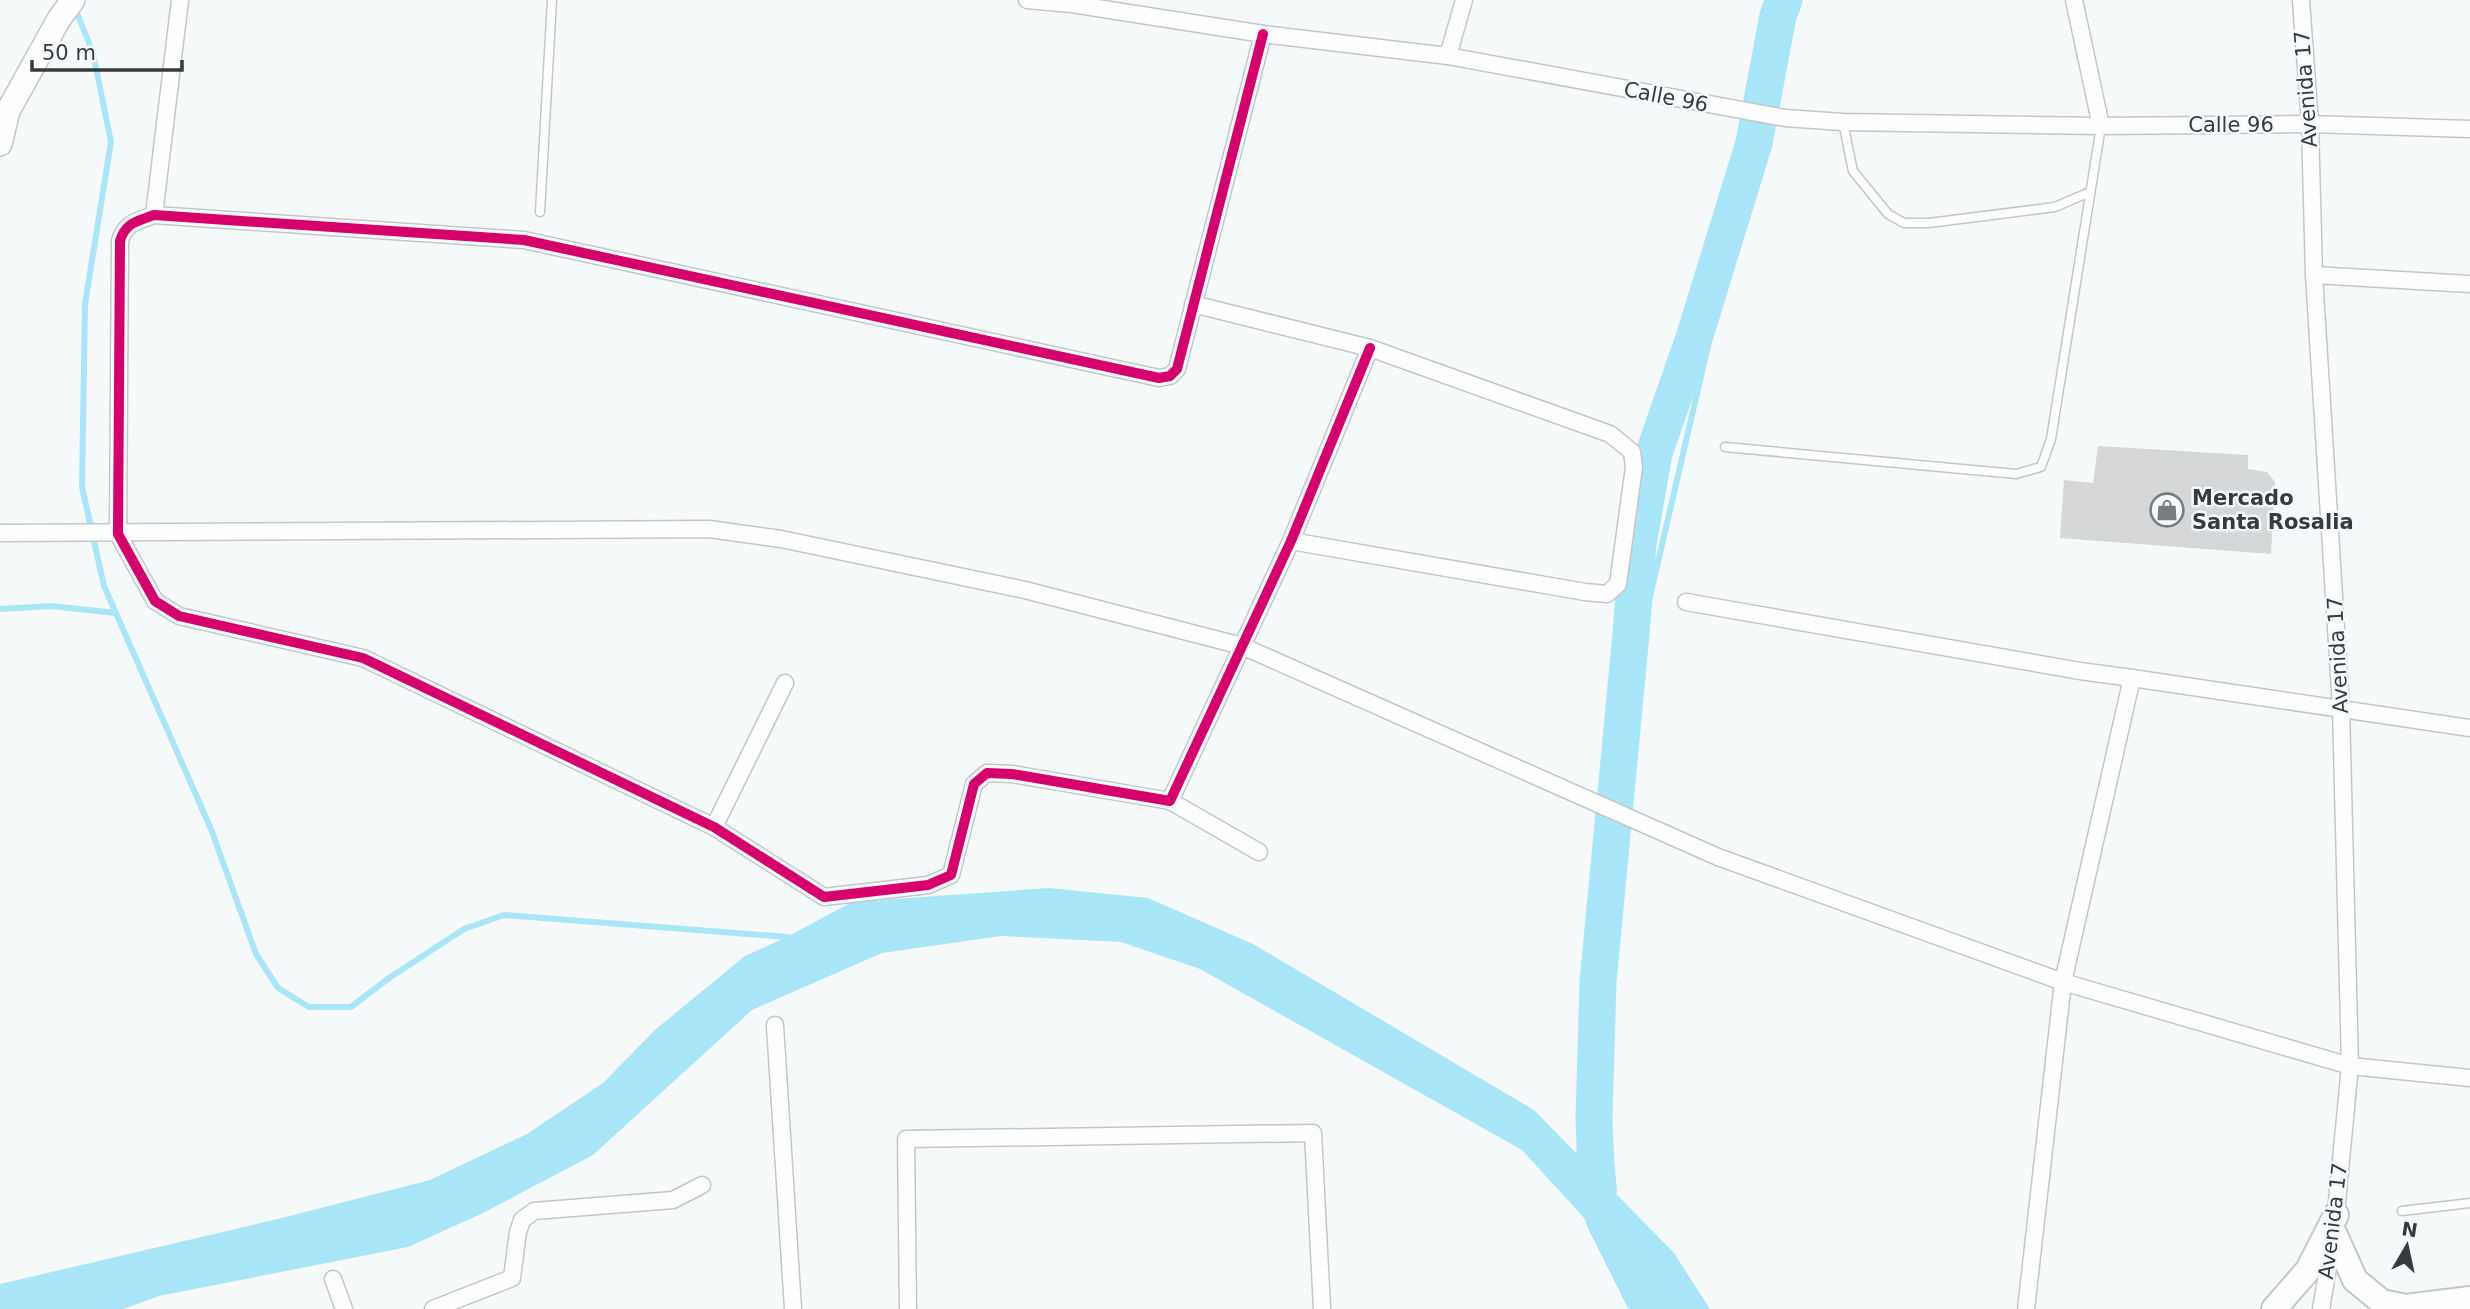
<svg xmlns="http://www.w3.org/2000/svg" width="2470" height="1309" font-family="'DejaVu Sans',sans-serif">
<rect width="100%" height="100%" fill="#f6f9fa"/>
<path fill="#a9e6f9" d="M 1049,888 L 1148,898 L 1253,944 L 1534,1110 L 1674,1253 L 1710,1309 L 1646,1309 L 1643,1282 L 1522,1150 L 1200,969 L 1121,942 L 1001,936 L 882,953 L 752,1010 L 593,1155 L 483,1213 L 408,1247 L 159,1296 L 123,1309 L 0,1309 L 0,1284 L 278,1219 L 430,1180 L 527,1134 L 603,1083 L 656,1029 L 745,956 L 787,937 L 852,902 Z"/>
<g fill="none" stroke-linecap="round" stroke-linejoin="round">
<g stroke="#a9e6f9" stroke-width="6">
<path d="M 75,8 L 93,53 L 111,142 L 85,304 L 82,487 L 104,586 L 211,829 L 256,954 L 278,988 L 309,1007 L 351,1007 L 389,978 L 464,929 L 504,915 L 787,937"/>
<path d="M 0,609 L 51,606 L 116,613"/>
<path d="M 1614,1191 L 1603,1075 L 1624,817 L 1649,601 L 1788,0"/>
</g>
<g stroke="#a9e6f9" stroke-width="37">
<path d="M 1597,1205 L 1594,1118 L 1598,982 L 1631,634 L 1638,544 L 1654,453 L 1695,335 L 1754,143 L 1778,16 L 1784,0"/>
<path d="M 1604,1219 L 1649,1309"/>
</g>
</g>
<path fill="#d5d7d8" d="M 2098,446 L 2248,455 L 2248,469 L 2267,472 L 2275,482 L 2271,554 L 2060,538 L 2064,480 L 2093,483 Z"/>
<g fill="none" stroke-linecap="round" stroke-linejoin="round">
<defs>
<g id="lane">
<path d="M 1843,122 L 1853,171 L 1888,214 L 1904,223 L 1929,223 L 2055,207 L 2090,192"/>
<path d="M 540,212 L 552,0"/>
<path d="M 1725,447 L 2016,474 L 2041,467 L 2051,439 L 2101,126"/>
<path d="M 2402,1211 L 2470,1203"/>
</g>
<g id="street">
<path d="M 1027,0 L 1072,4 L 1263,34 L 1448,56 L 1785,118 L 1843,122 L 2101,126 L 2310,124 L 2470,129"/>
<path d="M 2074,0 L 2101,126"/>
<path d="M 2301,0 L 2310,124 L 2314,275 L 2341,708 L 2350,1066 L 2334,1233 L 2321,1309"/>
<path d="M 1263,34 L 1177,369 L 1170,376 L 1159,378 L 524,240 L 154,215 C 137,221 125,223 120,241 L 118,534 L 155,601 L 179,616 L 363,658 L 714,827 L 824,897 L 928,885 L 951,875 L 974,784 L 987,773 L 1012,774 L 1170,801 L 1291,541 L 1370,348"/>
<path d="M 1448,56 L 1464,0"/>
<path d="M 154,215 L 180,0"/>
<path d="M 2314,275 L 2470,284"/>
<path d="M 1193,304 L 1370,348 L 1610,434 L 1632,452 L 1634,467 L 1618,584 L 1607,594 L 1585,592 L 1291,541"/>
<path d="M 0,533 L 709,529 L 781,539 L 1025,590 L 1242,646 L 1718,857 L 2063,982 L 2350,1066 L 2470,1078"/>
<path d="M 1686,602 L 2080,671 L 2132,678"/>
<path d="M 1170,801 L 1259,852"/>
<path d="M 714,827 L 785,683"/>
<path d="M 775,1025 L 793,1309"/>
<path d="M 333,1279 L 344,1309"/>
<path d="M 433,1309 L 512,1278 L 518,1232 L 522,1220 L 534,1211 L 673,1200 L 702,1185"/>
<path d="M 908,1309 L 906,1139 L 1313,1133 L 1322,1309"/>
<path d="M 2026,1309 L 2063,982 L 2132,678 L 2470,728"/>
</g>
<path id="secondary" d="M 0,144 L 8,111 L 59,19 L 73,0"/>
<g id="primary">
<path d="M 2334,1233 L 2355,1280 L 2382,1302 L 2406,1307 L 2470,1299"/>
<path d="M 2274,1309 L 2308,1270 L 2336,1215"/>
</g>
</defs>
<use href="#lane" stroke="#c4c7c8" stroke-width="11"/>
<use href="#street" stroke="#c4c7c8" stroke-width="19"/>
<use href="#secondary" stroke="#c4c7c8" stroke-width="26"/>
<use href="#primary" stroke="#c4c7c8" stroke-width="28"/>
<use href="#lane" stroke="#fefefe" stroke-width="8"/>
<use href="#street" stroke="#fefefe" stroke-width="16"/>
<use href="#secondary" stroke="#fefefe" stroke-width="23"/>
<use href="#primary" stroke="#fefefe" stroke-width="24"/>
<defs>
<path id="cycleway" d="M 1263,34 L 1177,369 L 1170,376 L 1159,378 L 524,240 L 154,215 C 137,221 125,223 120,241 L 118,534 L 155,601 L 179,616 L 363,658 L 714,827 L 824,897 L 928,885 L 951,875 L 974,784 L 987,773 L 1012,774 L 1170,801 L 1291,541 L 1370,348"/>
</defs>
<use href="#cycleway" stroke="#f4fafc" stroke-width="15"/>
<use href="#cycleway" stroke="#d6006c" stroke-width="10"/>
</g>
<defs>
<symbol id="shop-ring" viewBox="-11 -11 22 22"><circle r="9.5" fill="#f4fafc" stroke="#7a7d7e" stroke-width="1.5"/><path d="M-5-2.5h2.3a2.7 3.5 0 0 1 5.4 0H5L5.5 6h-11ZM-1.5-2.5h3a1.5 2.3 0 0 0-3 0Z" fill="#7a7d7e"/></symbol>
</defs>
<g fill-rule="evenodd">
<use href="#shop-ring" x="2148" y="491" width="38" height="38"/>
</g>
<g text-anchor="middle" stroke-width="5" stroke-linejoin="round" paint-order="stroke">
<g font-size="21" fill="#383a3b" stroke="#f4fafc">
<text transform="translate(2306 89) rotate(-94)" y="7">Avenida 17</text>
<text transform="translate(1666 97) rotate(11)" y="7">Calle 96</text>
<text x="2231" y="132">Calle 96</text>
<text transform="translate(2338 655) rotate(-93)" y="7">Avenida 17</text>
<text transform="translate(2333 1221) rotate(-83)" y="7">Avenida 17</text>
</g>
<g font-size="21" font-weight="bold" fill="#383a3b" stroke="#f4fafc" text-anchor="start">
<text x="2192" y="505">Mercado<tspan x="2192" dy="24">Santa Rosalia</tspan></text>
</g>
</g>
<g transform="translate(2407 1246) rotate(9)" stroke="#f4fafc" stroke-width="5" paint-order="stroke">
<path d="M0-5L12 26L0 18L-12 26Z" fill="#383a3b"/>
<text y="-10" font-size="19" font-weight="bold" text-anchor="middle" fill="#383a3b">N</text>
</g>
<path d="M32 60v10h150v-10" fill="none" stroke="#383a3b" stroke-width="3.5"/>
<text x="42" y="60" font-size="21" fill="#383a3b" stroke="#f4fafc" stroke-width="5" paint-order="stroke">50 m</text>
</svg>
